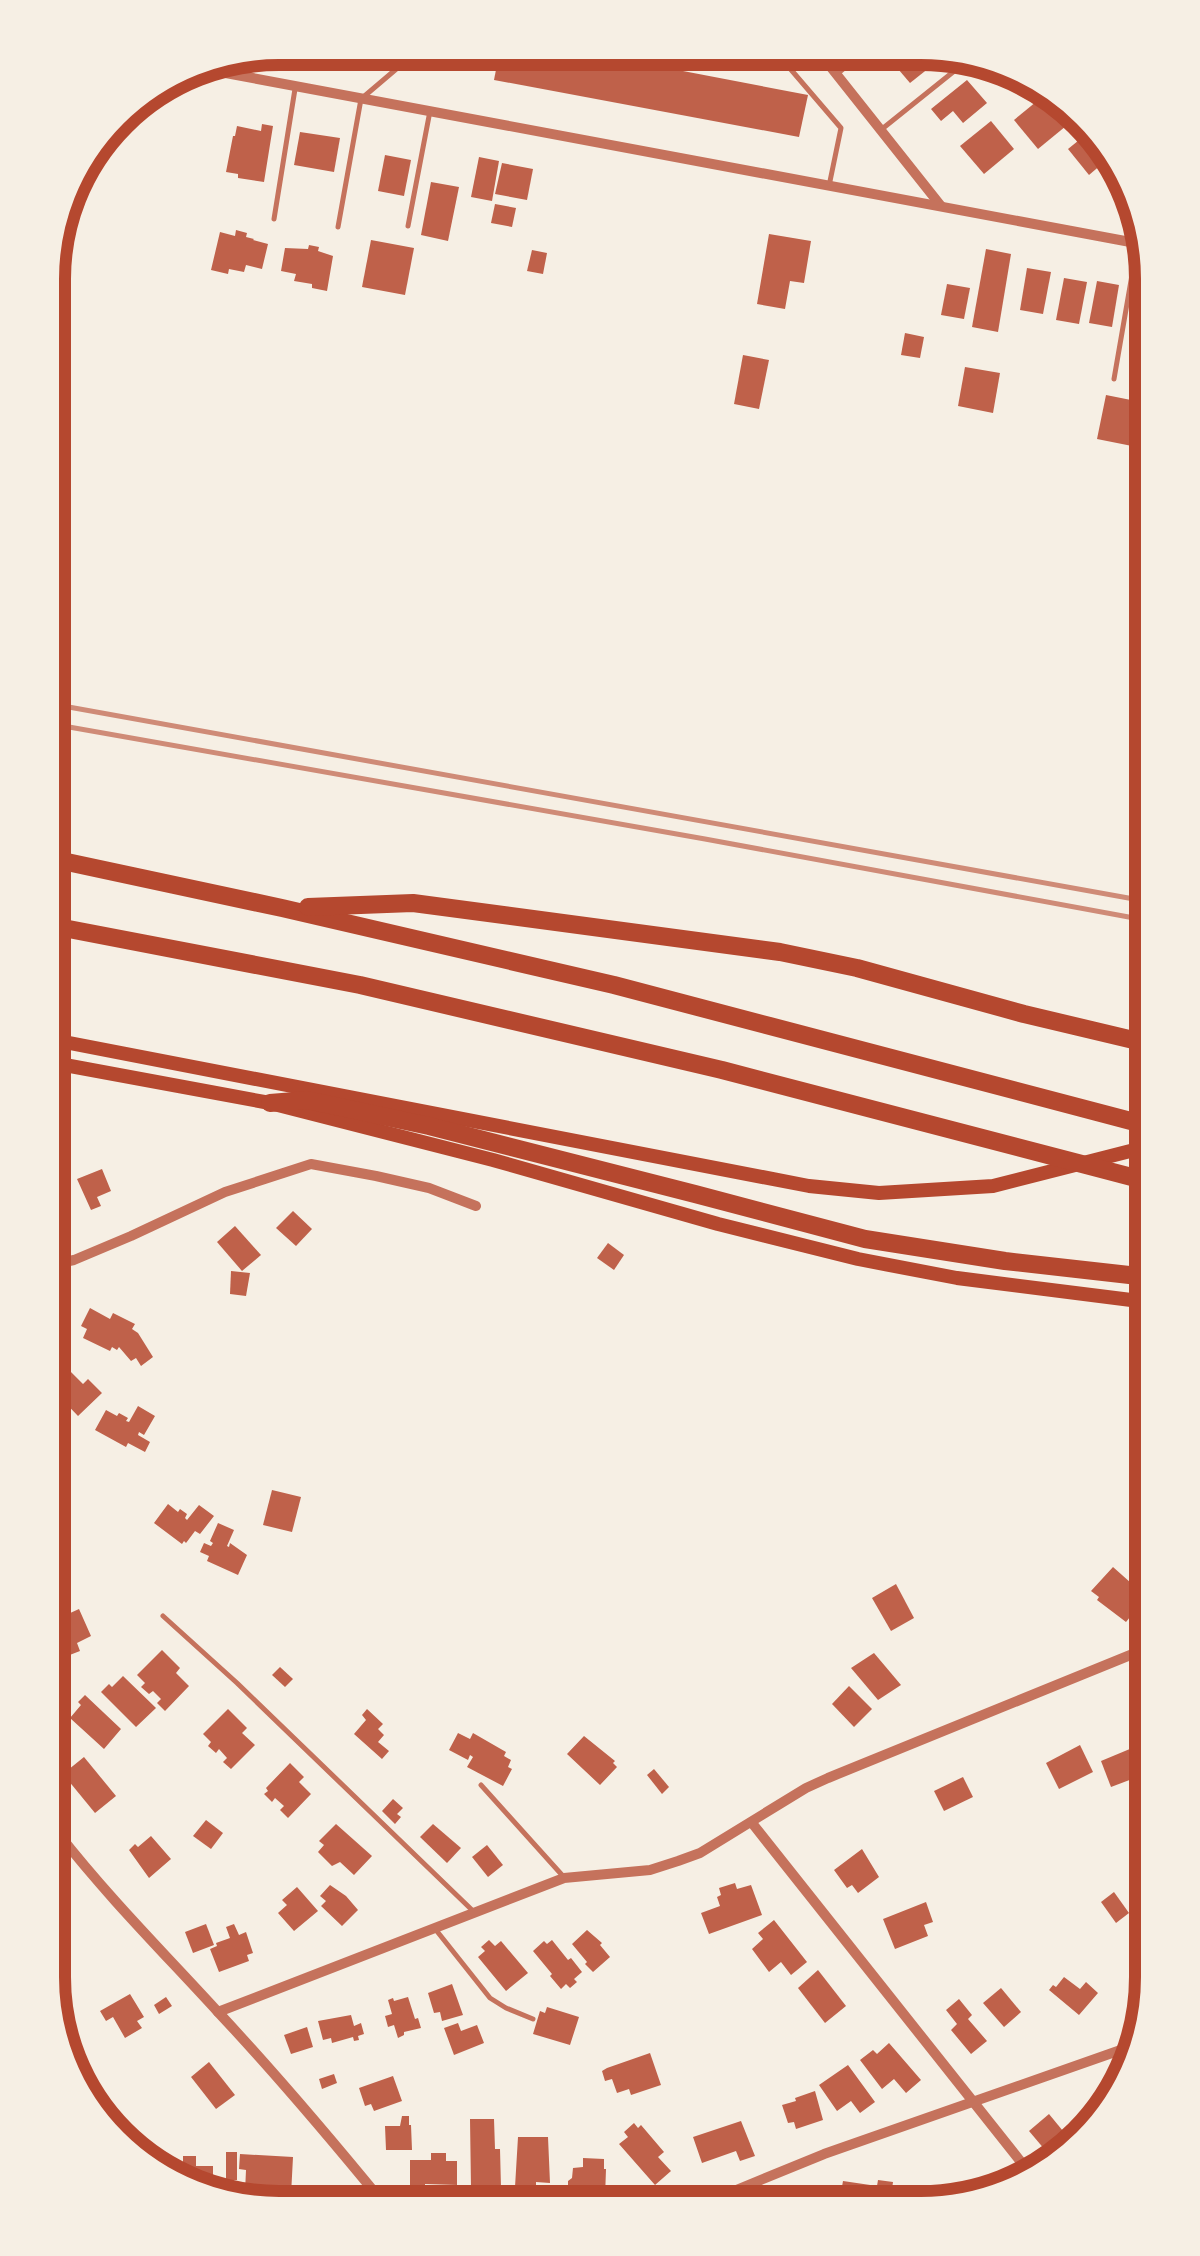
<svg xmlns="http://www.w3.org/2000/svg" width="1200" height="2256" font-family="'DejaVu Sans',sans-serif">
<rect width="100%" height="100%" fill="#f6efe4"/>
<g fill="#bf614a">
<path d="M 500,49 L 568,49 L 808,95 L 799,137 L 494,80 Z"/>
<path d="M 893,51 L 932,52 L 939,60 L 910,83 L 887,56 Z"/>
<path d="M 967,80 L 987,103 L 963,123 L 953,111 L 941,121 L 931,109 Z"/>
<path d="M 1042,97 L 1066,126 L 1038,149 L 1014,120 Z"/>
<path d="M 991,121 L 1014,149 L 984,174 L 960,146 Z"/>
<path d="M 262,124 L 273,126 L 264,182 L 238,178 L 238,174 L 226,172 L 233,136 L 235,136 L 237,126 L 261,131 Z"/>
<path d="M 300,132 L 340,138 L 334,172 L 294,165 Z"/>
<path d="M 1089,132 L 1109,158 L 1089,175 L 1068,149 Z"/>
<path d="M 385,155 L 411,160 L 404,196 L 378,191 Z"/>
<path d="M 479,157 L 499,161 L 492,201 L 471,197 Z"/>
<path d="M 502,163 L 533,169 L 527,200 L 495,194 Z"/>
<path d="M 431,182 L 459,187 L 448,241 L 421,235 Z"/>
<path d="M 495,204 L 516,208 L 512,227 L 491,223 Z"/>
<path d="M 236,230 L 247,233 L 246,237 L 254,239 L 253,240 L 268,244 L 262,269 L 246,265 L 244,272 L 229,269 L 228,274 L 211,270 L 220,232 L 235,236 Z"/>
<path d="M 769,234 L 811,241 L 804,283 L 790,281 L 785,309 L 757,304 Z"/>
<path d="M 371,240 L 414,248 L 405,295 L 362,287 Z"/>
<path d="M 309,245 L 319,247 L 318,251 L 333,256 L 327,291 L 312,288 L 312,284 L 294,281 L 296,274 L 281,271 L 285,248 L 308,249 Z"/>
<path d="M 986,249 L 1011,254 L 998,332 L 972,327 Z"/>
<path d="M 532,250 L 547,253 L 543,274 L 527,271 Z"/>
<path d="M 1027,268 L 1051,272 L 1043,314 L 1020,310 Z"/>
<path d="M 1064,278 L 1087,282 L 1079,324 L 1056,320 Z"/>
<path d="M 1097,281 L 1119,285 L 1112,327 L 1089,323 Z"/>
<path d="M 947,284 L 970,288 L 964,319 L 941,315 Z"/>
<path d="M 905,333 L 924,337 L 920,358 L 901,355 Z"/>
<path d="M 743,355 L 769,360 L 759,409 L 734,404 Z"/>
<path d="M 965,367 L 1000,373 L 993,413 L 958,406 Z"/>
<path d="M 1106,395 L 1136,401 L 1133,415 L 1142,417 L 1142,448 L 1097,439 Z"/>
<path d="M 102,1169 L 111,1191 L 97,1197 L 101,1206 L 91,1210 L 77,1179 Z"/>
<path d="M 293,1211 L 312,1229 L 296,1246 L 276,1228 Z"/>
<path d="M 235,1226 L 261,1255 L 242,1271 L 217,1242 Z"/>
<path d="M 608,1243 L 624,1255 L 614,1270 L 597,1258 Z"/>
<path d="M 231,1271 L 250,1273 L 246,1296 L 230,1294 Z"/>
<path d="M 90,1308 L 110,1319 L 113,1313 L 135,1324 L 132,1329 L 138,1333 L 153,1357 L 141,1366 L 136,1358 L 131,1361 L 119,1347 L 117,1350 L 112,1347 L 110,1351 L 83,1338 L 87,1329 L 81,1326 Z"/>
<path d="M 68,1369 L 83,1384 L 88,1379 L 102,1393 L 78,1416 L 56,1393 L 56,1381 Z"/>
<path d="M 138,1406 L 155,1416 L 144,1435 L 139,1432 L 138,1435 L 150,1442 L 145,1452 L 128,1443 L 126,1447 L 95,1430 L 106,1410 L 117,1416 L 119,1413 L 128,1418 L 126,1421 L 129,1422 Z"/>
<path d="M 272,1490 L 301,1497 L 292,1532 L 263,1525 Z"/>
<path d="M 168,1504 L 178,1512 L 180,1509 L 187,1514 L 185,1518 L 187,1520 L 199,1505 L 214,1516 L 200,1534 L 195,1531 L 186,1543 L 184,1541 L 182,1544 L 154,1523 Z"/>
<path d="M 218,1523 L 234,1530 L 227,1546 L 229,1547 L 230,1543 L 247,1555 L 238,1575 L 207,1561 L 209,1556 L 200,1552 L 204,1543 L 211,1546 L 213,1543 L 210,1541 Z"/>
<path d="M 1113,1567 L 1149,1599 L 1149,1607 L 1140,1618 L 1134,1612 L 1126,1622 L 1097,1600 L 1099,1597 L 1091,1591 Z"/>
<path d="M 896,1584 L 914,1618 L 891,1631 L 872,1598 Z"/>
<path d="M 79,1609 L 91,1636 L 77,1643 L 80,1651 L 62,1658 L 57,1647 L 57,1619 Z"/>
<path d="M 162,1650 L 180,1668 L 176,1673 L 189,1686 L 165,1711 L 157,1703 L 161,1699 L 153,1691 L 149,1694 L 141,1687 L 145,1683 L 137,1675 Z"/>
<path d="M 874,1653 L 901,1685 L 878,1700 L 851,1668 Z"/>
<path d="M 280,1667 L 293,1679 L 285,1687 L 272,1675 Z"/>
<path d="M 123,1676 L 156,1708 L 136,1727 L 101,1692 L 109,1684 L 112,1687 Z"/>
<path d="M 849,1686 L 872,1709 L 854,1727 L 832,1704 Z"/>
<path d="M 85,1695 L 121,1729 L 104,1749 L 70,1718 L 81,1705 L 78,1702 Z"/>
<path d="M 228,1709 L 247,1728 L 242,1733 L 255,1745 L 231,1769 L 223,1762 L 227,1758 L 219,1749 L 216,1753 L 208,1746 L 211,1742 L 203,1734 Z"/>
<path d="M 367,1709 L 383,1724 L 378,1729 L 384,1735 L 378,1742 L 389,1751 L 382,1759 L 354,1734 L 366,1720 L 362,1715 Z"/>
<path d="M 458,1733 L 470,1739 L 473,1733 L 506,1752 L 504,1756 L 511,1760 L 508,1767 L 512,1769 L 503,1786 L 467,1767 L 473,1757 L 470,1755 L 468,1760 L 449,1750 Z"/>
<path d="M 584,1736 L 615,1761 L 613,1763 L 617,1767 L 600,1785 L 567,1754 Z"/>
<path d="M 1080,1745 L 1093,1772 L 1059,1789 L 1046,1763 Z"/>
<path d="M 1137,1746 L 1148,1773 L 1111,1787 L 1101,1761 Z"/>
<path d="M 84,1757 L 116,1796 L 95,1813 L 63,1774 Z"/>
<path d="M 290,1763 L 304,1777 L 299,1782 L 311,1794 L 288,1818 L 280,1810 L 284,1806 L 275,1798 L 272,1802 L 264,1794 L 268,1791 L 266,1788 Z"/>
<path d="M 654,1769 L 669,1787 L 662,1794 L 647,1775 Z"/>
<path d="M 963,1777 L 973,1797 L 944,1811 L 934,1791 Z"/>
<path d="M 393,1799 L 403,1808 L 397,1814 L 401,1817 L 395,1824 L 382,1811 Z"/>
<path d="M 206,1820 L 223,1833 L 211,1849 L 193,1836 Z"/>
<path d="M 336,1824 L 372,1856 L 354,1875 L 340,1862 L 332,1866 L 318,1852 L 324,1845 L 319,1841 Z"/>
<path d="M 433,1824 L 461,1848 L 447,1863 L 420,1837 Z"/>
<path d="M 151,1836 L 171,1859 L 149,1878 L 129,1850 L 135,1844 L 138,1847 Z"/>
<path d="M 487,1845 L 503,1865 L 488,1877 L 472,1857 Z"/>
<path d="M 862,1849 L 879,1877 L 858,1893 L 852,1885 L 847,1888 L 834,1870 Z"/>
<path d="M 735,1883 L 737,1889 L 751,1885 L 762,1915 L 709,1934 L 701,1913 L 720,1906 L 717,1897 L 721,1895 L 719,1888 Z"/>
<path d="M 330,1885 L 346,1896 L 358,1910 L 342,1926 L 321,1906 L 326,1901 L 320,1896 Z"/>
<path d="M 297,1887 L 318,1911 L 294,1931 L 278,1913 L 287,1905 L 282,1900 Z"/>
<path d="M 1114,1892 L 1129,1913 L 1116,1923 L 1101,1902 Z"/>
<path d="M 926,1902 L 933,1922 L 924,1925 L 928,1936 L 895,1949 L 883,1919 Z"/>
<path d="M 774,1920 L 807,1962 L 791,1975 L 781,1962 L 769,1972 L 752,1949 L 763,1939 L 758,1933 Z"/>
<path d="M 206,1924 L 214,1945 L 193,1953 L 185,1932 Z"/>
<path d="M 234,1924 L 239,1935 L 246,1932 L 253,1953 L 247,1955 L 249,1961 L 219,1972 L 210,1949 L 217,1946 L 216,1943 L 230,1938 L 226,1927 Z"/>
<path d="M 587,1930 L 602,1943 L 600,1945 L 610,1957 L 593,1972 L 585,1964 L 587,1962 L 572,1944 Z"/>
<path d="M 489,1940 L 495,1946 L 501,1941 L 528,1973 L 506,1991 L 478,1957 L 485,1951 L 481,1947 Z"/>
<path d="M 552,1940 L 568,1960 L 571,1958 L 582,1972 L 574,1979 L 577,1982 L 570,1988 L 566,1984 L 561,1989 L 550,1976 L 552,1974 L 533,1951 L 544,1941 L 547,1944 Z"/>
<path d="M 1152,1964 L 1152,1993 L 1145,1996 L 1140,1984 L 1134,1986 L 1129,1973 Z"/>
<path d="M 818,1970 L 846,2006 L 825,2023 L 798,1988 Z"/>
<path d="M 1064,1977 L 1080,1989 L 1086,1982 L 1098,1993 L 1079,2015 L 1049,1990 L 1053,1985 L 1056,1987 Z"/>
<path d="M 452,1984 L 463,2015 L 442,2021 L 440,2012 L 434,2013 L 428,1993 Z"/>
<path d="M 1001,1988 L 1021,2012 L 1004,2027 L 983,2003 Z"/>
<path d="M 130,1994 L 144,2017 L 137,2021 L 142,2028 L 125,2038 L 113,2017 L 106,2021 L 100,2011 Z"/>
<path d="M 166,1997 L 172,2006 L 159,2014 L 154,2005 Z"/>
<path d="M 408,1997 L 415,2019 L 418,2018 L 421,2028 L 404,2032 L 404,2035 L 398,2038 L 394,2025 L 388,2027 L 385,2016 L 392,2014 L 388,2000 L 393,1998 L 394,2001 Z"/>
<path d="M 959,1999 L 972,2015 L 968,2019 L 987,2041 L 971,2054 L 951,2030 L 957,2024 L 946,2010 Z"/>
<path d="M 547,2007 L 579,2017 L 570,2045 L 533,2034 L 540,2011 L 545,2013 Z"/>
<path d="M 351,2015 L 354,2026 L 361,2023 L 364,2034 L 358,2036 L 359,2040 L 354,2041 L 353,2037 L 332,2043 L 331,2038 L 323,2040 L 318,2021 Z"/>
<path d="M 458,2023 L 461,2031 L 477,2025 L 484,2043 L 454,2055 L 444,2028 Z"/>
<path d="M 307,2027 L 313,2047 L 291,2054 L 284,2035 Z"/>
<path d="M 889,2043 L 921,2080 L 906,2093 L 894,2079 L 882,2089 L 860,2060 L 873,2050 L 877,2054 Z"/>
<path d="M 650,2053 L 661,2085 L 631,2095 L 629,2089 L 617,2093 L 612,2079 L 605,2081 L 602,2071 L 607,2068 Z"/>
<path d="M 209,2062 L 235,2095 L 216,2109 L 191,2077 Z"/>
<path d="M 848,2065 L 875,2102 L 860,2113 L 851,2101 L 837,2111 L 819,2085 Z"/>
<path d="M 334,2074 L 337,2083 L 322,2089 L 319,2079 Z"/>
<path d="M 393,2076 L 402,2101 L 374,2111 L 371,2104 L 365,2106 L 359,2088 Z"/>
<path d="M 815,2091 L 823,2120 L 796,2129 L 794,2122 L 788,2123 L 782,2105 L 796,2101 L 795,2098 Z"/>
<path d="M 1049,2114 L 1072,2142 L 1051,2157 L 1029,2131 Z"/>
<path d="M 402,2116 L 409,2116 L 409,2125 L 411,2125 L 412,2150 L 386,2150 L 385,2126 L 400,2126 Z"/>
<path d="M 470,2119 L 494,2119 L 495,2149 L 500,2149 L 501,2188 L 471,2188 Z"/>
<path d="M 741,2121 L 755,2156 L 740,2161 L 736,2151 L 702,2163 L 693,2137 Z"/>
<path d="M 634,2123 L 638,2128 L 641,2125 L 664,2152 L 658,2157 L 671,2171 L 655,2185 L 619,2144 L 628,2137 L 624,2132 Z"/>
<path d="M 518,2137 L 548,2137 L 550,2183 L 536,2182 L 536,2187 L 515,2187 Z"/>
<rect x="226" y="2152" width="11" height="28"/>
<path d="M 431,2153 L 446,2153 L 446,2161 L 457,2161 L 457,2185 L 425,2184 L 425,2196 L 410,2195 L 410,2160 L 431,2160 Z"/>
<path d="M 240,2154 L 293,2157 L 291,2195 L 245,2192 L 246,2170 L 239,2169 Z"/>
<path d="M 183,2156 L 196,2156 L 196,2166 L 213,2166 L 213,2190 L 173,2172 L 173,2166 L 183,2166 Z"/>
<path d="M 583,2158 L 604,2159 L 604,2169 L 606,2169 L 605,2198 L 590,2198 L 590,2190 L 584,2190 L 584,2197 L 572,2197 L 572,2190 L 568,2190 L 568,2181 L 572,2178 L 573,2168 L 583,2167 Z"/>
<path d="M 878,2180 L 893,2182 L 892,2189 L 895,2189 L 894,2192 L 904,2193 L 903,2198 L 840,2198 L 843,2181 L 877,2186 Z"/>
<path d="M 446,2186 L 447,2198 L 430,2199 L 429,2188 Z"/>
</g>
<g fill="none" stroke-linecap="round" stroke-linejoin="round">
<g stroke="#c5725c" stroke-width="5">
<path d="M 775,51 L 841,128 L 829,186"/>
<path d="M 837,74 L 865,51"/>
<path d="M 882,129 L 973,56"/>
<path d="M 274,219 L 295,89"/>
<path d="M 408,226 L 430,111"/>
<path d="M 338,227 L 361,99 L 421,48"/>
<path d="M 1114,379 L 1137,246"/>
<path d="M 163,1616 L 237,1683 L 472,1910"/>
<path d="M 481,1785 L 562,1875"/>
<path d="M 436,1930 L 490,1998 L 506,2008 L 533,2019"/>
</g>
<g stroke="#c5725c" stroke-width="10">
<path d="M 818,51 L 941,206"/>
<path d="M 188,66 L 1141,244"/>
<path d="M 55,1264 L 74,1260 L 131,1236 L 225,1192 L 311,1164 L 376,1176 L 429,1188 L 476,1206"/>
<path d="M 752,1823 L 1029,2172"/>
<path d="M 58,1833 C 108,1897 164,1953 218,2012 C 276,2074 331,2139 385,2205"/>
<path d="M 218,2012 L 564,1878 L 650,1870 L 678,1861 L 700,1853 L 806,1788 L 828,1778 L 1150,1647"/>
<path d="M 712,2200 L 824,2154 L 1132,2046"/>
</g>
<g stroke="#b5482f" stroke-width="14">
<path d="M 54,1040 L 809,1186 L 879,1193 L 993,1186 L 1146,1147"/>
<path d="M 54,1063 L 270,1103 L 493,1160 L 718,1224 L 858,1259 L 957,1278 L 1147,1302"/>
</g>
<g stroke="#b5482f" stroke-width="18">
<path d="M 53,859 L 282,908 L 614,985 L 1146,1125"/>
<path d="M 308,907 L 413,903 L 780,952 L 857,968 L 1024,1014 L 1146,1043"/>
<path d="M 53,926 L 360,985 L 722,1070 L 1147,1181"/>
<path d="M 270,1103 L 307,1100 L 429,1126 L 695,1194 L 865,1239 L 1005,1261 L 1147,1277"/>
</g>
<g stroke="#cf8b77" stroke-width="5">
<path d="M 52,704 L 1145,901"/>
<path d="M 52,724 L 705,839 L 1145,920"/>
</g>
</g>
<path d="M0 0H1200V2256H0ZM279 65H921A214 214 0 0 1 1135 279V1977A214 214 0 0 1 921 2191H279A214 214 0 0 1 65 1977V279A214 214 0 0 1 279 65Z" fill="#f6efe4" fill-rule="evenodd"/>
<path fill="none" stroke="#b5482f" stroke-width="12" d="M279 65H921A214 214 0 0 1 1135 279V1977A214 214 0 0 1 921 2191H279A214 214 0 0 1 65 1977V279A214 214 0 0 1 279 65Z"/>
</svg>
